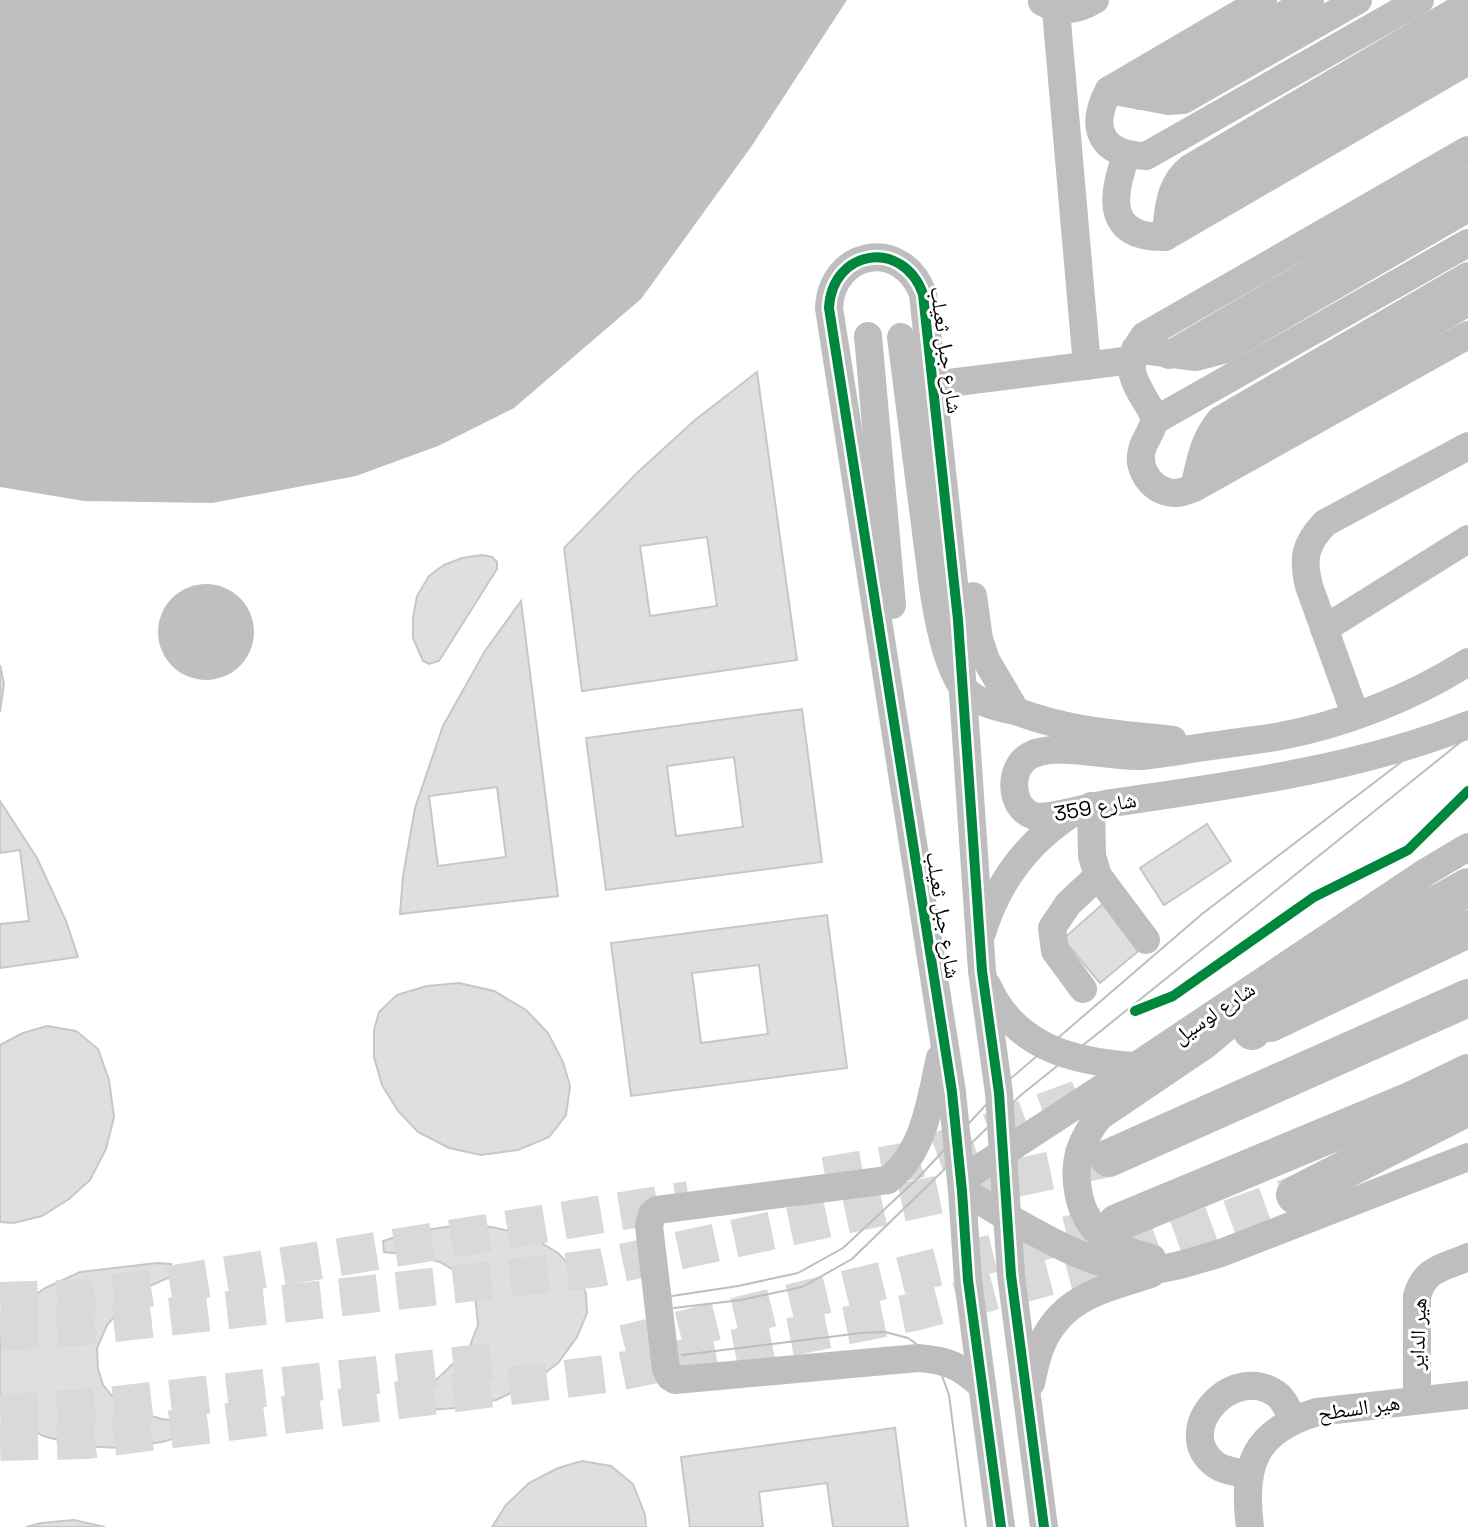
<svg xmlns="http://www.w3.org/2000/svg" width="1468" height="1527" font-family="'Space Grotesk','Noto Naskh Arabic',sans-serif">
<rect width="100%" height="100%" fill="#fff"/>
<g fill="#bfbfbf">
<path d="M 0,0 L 847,0 L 751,147 L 641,299 L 514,408 L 438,446 L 356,476 L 212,503 L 84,501 L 0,487 Z"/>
<circle cx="206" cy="632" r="48"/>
</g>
<g fill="#dfdfdf" stroke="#c7c7c7" stroke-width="2" fill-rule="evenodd">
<path d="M 757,372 L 797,660 L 582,691 L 564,548 L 638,472 L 695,420 ZM 707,537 L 717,606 L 650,616 L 640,546 Z"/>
<path d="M 482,555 L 492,557 L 497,562 L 497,569 L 439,661 L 429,664 L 423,661 L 413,638 L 413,618 L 417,596 L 429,576 L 444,565 L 462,558 Z"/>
<path d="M 521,601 L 558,896 L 400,914 L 403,876 L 415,808 L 443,726 L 485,651 ZM 497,787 L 506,857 L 438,866 L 429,796 Z"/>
<path d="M 0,665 L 4,684 L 0,712 Z"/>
<path d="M 802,709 L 822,862 L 606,890 L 586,738 ZM 734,757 L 743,827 L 676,836 L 667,766 Z"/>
<path d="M 0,801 L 37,858 L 66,921 L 78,957 L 0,968 L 0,924 L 29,921 L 20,850 L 0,853 Z"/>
<path d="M 1207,824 L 1231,861 L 1164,905 L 1140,868 Z"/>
<path d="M 1104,903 L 1142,948 L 1100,983 L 1063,939 Z"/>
<path d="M 827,915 L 847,1068 L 631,1096 L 611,943 ZM 759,965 L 768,1034 L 701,1043 L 692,973 Z"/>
<path d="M 459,983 L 494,991 L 526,1010 L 548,1033 L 563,1062 L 570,1086 L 566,1115 L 549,1137 L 518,1150 L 481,1155 L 449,1148 L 418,1132 L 398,1111 L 382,1085 L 374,1057 L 374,1030 L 379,1012 L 397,995 L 427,986 Z"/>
<path d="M 47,1026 L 76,1031 L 98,1049 L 109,1080 L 114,1117 L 106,1149 L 90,1180 L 69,1199 L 42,1216 L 14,1223 L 0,1222 L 0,1045 L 23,1033 Z"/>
<path d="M 453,1226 L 492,1227 L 530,1236 L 558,1253 L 578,1274 L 586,1294 L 587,1313 L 577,1337 L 558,1363 L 531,1384 L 496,1400 L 455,1408 L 403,1412 L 402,1398 L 431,1385 L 469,1348 L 478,1325 L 476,1304 L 471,1288 L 457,1272 L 440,1262 L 411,1255 L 384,1252 L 383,1241 L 412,1232 Z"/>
<path d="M 157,1263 L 171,1264 L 172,1276 L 145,1288 L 126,1304 L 107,1325 L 97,1348 L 98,1369 L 103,1385 L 116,1401 L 134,1411 L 162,1419 L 189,1423 L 189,1434 L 162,1442 L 120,1448 L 81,1446 L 43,1436 L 15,1419 L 0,1402 L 0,1328 L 18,1307 L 45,1288 L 80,1272 Z"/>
<path d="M 895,1428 L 908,1527 L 833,1527 L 827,1483 L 759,1492 L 763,1527 L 690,1527 L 681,1457 Z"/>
<path d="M 582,1461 L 611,1466 L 633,1484 L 645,1515 L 646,1527 L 492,1527 L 506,1505 L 529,1483 L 558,1468 Z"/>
<path d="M 74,1520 L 105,1527 L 26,1527 L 41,1523 Z"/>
</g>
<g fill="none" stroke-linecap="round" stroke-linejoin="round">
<g stroke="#d9d9d9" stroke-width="38" stroke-dasharray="38 19" stroke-linecap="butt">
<path d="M 825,1176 L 915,1160 L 1084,1097"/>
<path d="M 0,1301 L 88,1298 L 689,1200"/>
<path d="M 0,1332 L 89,1326 L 598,1268 L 1109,1158"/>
<path d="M 624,1344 L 1117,1223"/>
<path d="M 0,1413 L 90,1408 L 499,1361"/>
<path d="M 0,1442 L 87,1440 L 612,1373 L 914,1312 L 1127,1256 L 1295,1195"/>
</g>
<g stroke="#bebebe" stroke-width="28">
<path d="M 1263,0 L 1109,90 C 1088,129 1102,155 1146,156 L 1420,0"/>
<path d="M 1042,2 C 1061,13 1076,11 1095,0"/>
<path d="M 1056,10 L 1087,366"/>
<path d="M 1109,90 L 1169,101 L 1183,100 L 1358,0"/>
<path d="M 1140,96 L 1310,0"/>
<path d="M 1468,150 L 1144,336 C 1124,365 1131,377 1148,405 C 1151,410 1154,414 1154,420 C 1153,431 1144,440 1142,450 C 1137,468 1150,488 1168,492 C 1177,495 1185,491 1194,488 L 1468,335"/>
<path d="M 1126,156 C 1111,197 1106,238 1165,237 L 1468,61"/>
<path d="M 1169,208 L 1468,31"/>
<path d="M 1165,237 C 1169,211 1168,185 1190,168 L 1468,4"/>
<path d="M 868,336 L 892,605"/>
<path d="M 901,337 L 933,587 C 937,614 946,664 962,686 C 973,702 998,708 1016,711"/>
<path d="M 1135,349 L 1196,357 L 1223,350 L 1468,208"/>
<path d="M 1169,355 L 1468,181"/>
<path d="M 933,385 L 1132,360"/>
<path d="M 1154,421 L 1468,243"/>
<path d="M 1201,459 L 1468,302"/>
<path d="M 1194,488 C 1200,463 1203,440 1220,420 L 1468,276"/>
<path d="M 973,596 L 979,639 L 986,660 L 1016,711 C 1066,731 1121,734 1173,740"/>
<path d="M 1324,629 L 1468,539"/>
<path d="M 1468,662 C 1411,698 1343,725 1276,737 C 1257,740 1238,742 1219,745 C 1192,748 1166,754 1140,756 C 1109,758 1043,737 1022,762 C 1009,778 1012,809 1034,816 C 1049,820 1094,805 1112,803 C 1233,785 1353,770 1468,725"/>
<path d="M 1355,714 L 1309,586 C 1302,558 1305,544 1325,523 L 1468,446"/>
<path d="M 1091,806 L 1092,856 L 1098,876 L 1146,940"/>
<path d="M 982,933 C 997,883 1028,842 1071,814"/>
<path d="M 987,985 C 1015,1048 1074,1062 1136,1066"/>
<path d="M 1083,989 L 1055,951 L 1052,928 L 1068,904 L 1098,876"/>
<path d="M 940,1058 C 930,1101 925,1151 888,1180 L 657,1210 L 652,1214 L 649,1226 L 666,1369 L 670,1377 L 675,1380 L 918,1358 C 948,1360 960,1366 982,1386"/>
<path d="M 961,1180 L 1136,1066 L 1426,872 L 1468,847"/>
<path d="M 962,1191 C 1012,1218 1091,1273 1148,1270 C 1172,1269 1197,1260 1221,1253 L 1468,1157"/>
<path d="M 1152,1258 C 1132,1253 1113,1247 1098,1232 C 1078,1213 1072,1176 1080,1150 C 1084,1137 1091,1128 1099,1117 L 1204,1046 L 1250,1008"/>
<path d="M 1031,1383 C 1034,1371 1036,1358 1041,1346 C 1062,1296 1105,1289 1151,1274"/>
<path d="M 1417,1399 L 1417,1296 C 1425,1268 1443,1268 1468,1257"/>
<path d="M 1248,1474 C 1238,1472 1224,1471 1216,1465 C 1169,1431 1235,1359 1279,1396 C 1285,1402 1289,1412 1293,1419"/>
<path d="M 1001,1527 L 968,1280 L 962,1191 L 952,1092 L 829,308 C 832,249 903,238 923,294 L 958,620 L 982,971 L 999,1093 L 1011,1275 L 1044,1527"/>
<path d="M 1250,1527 C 1242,1465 1254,1431 1317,1412 L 1468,1395"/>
</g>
<g stroke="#bebebe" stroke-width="38">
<path d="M 1270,1023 L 1468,929"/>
<path d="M 1252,1031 L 1284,993 L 1303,979 L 1468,887"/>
<path d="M 1109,1158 L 1468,998"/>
<path d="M 1295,1195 L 1468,1107"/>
<path d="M 1117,1223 L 1410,1101 L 1468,1073"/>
</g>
<g stroke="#bebebe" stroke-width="2">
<path d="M 672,1296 L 738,1286 L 798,1273 L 843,1248 L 919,1177 L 1009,1080 L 1202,914 L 1468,711"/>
<path d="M 674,1308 L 741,1300 L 802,1287 L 852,1259 L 1021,1095 L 1468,736"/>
<path d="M 682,1355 L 861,1333 L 885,1332 L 908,1338 L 926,1351 L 941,1373 L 949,1395 L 966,1527"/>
</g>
<defs>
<g id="cycleway">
<path d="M 1135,1011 L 1173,996 L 1314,897 L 1408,850 L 1468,791"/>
<path d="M 1001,1527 L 968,1280 L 962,1191 L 952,1092 L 829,308 C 832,249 903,238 923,294 L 958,620 L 982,971 L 999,1093 L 1011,1275 L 1044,1527"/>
</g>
</defs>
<use href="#cycleway" stroke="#fff" stroke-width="15"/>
<use href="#cycleway" stroke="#00873e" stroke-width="10"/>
</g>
<g text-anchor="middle" stroke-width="6" stroke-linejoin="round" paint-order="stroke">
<g font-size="21" fill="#000" stroke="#fff">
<text transform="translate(946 350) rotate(82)" y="7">شارع جبل ثعيلب</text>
<text transform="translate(1095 807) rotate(-10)" y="7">شارع 359</text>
<text transform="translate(943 915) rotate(81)" y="7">شارع جبل ثعيلب</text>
<text transform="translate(1214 1013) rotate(-34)" y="7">شارع لوسيل</text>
<text transform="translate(1418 1334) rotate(-88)" y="7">هير الداير</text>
<text transform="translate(1359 1408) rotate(-8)" y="7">هير السطح</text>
</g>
</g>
</svg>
